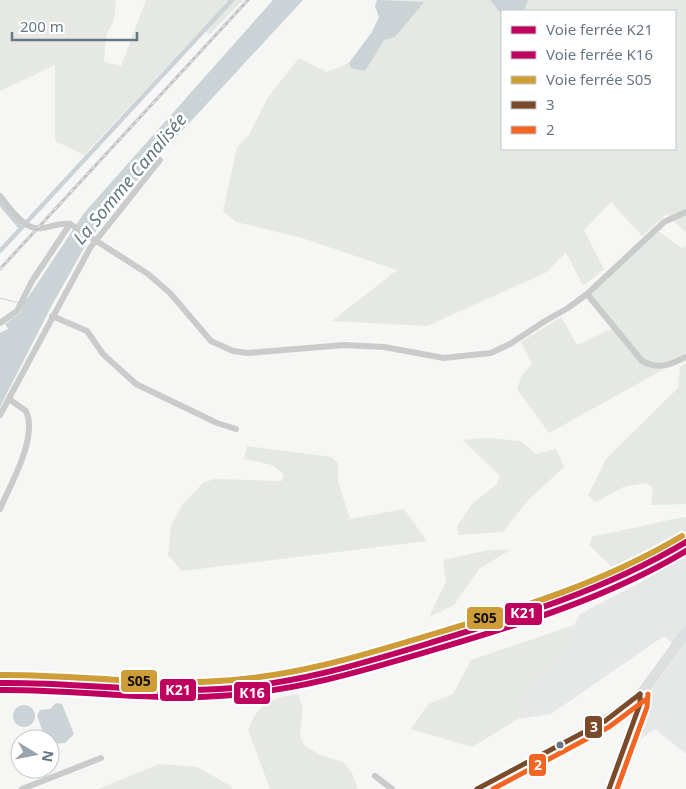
<svg xmlns="http://www.w3.org/2000/svg" width="686" height="789" font-family="'Noto Sans',sans-serif">
<rect width="100%" height="100%" fill="#f6f6f5"/>
<path fill="#e6e7e7" d="M 686,538 L 686,754 L 655,729 L 627,749 L 647,690 L 672,643 L 664,636 L 551,714 L 518,719 L 529,682 L 553,664 L 580,614 L 645,580 L 674,561 L 583,604 L 539,619 L 388,664 L 291,689 L 234,699 L 178,702 L 46,694 L 0,694 L 0,675 L 188,684 L 284,676 L 513,614 L 563,596 L 619,574 Z"/>
<g fill="#e6e8e3" fill-rule="evenodd">
<path d="M 0,0 L 116,0 L 114,20 L 106,36 L 104,62 L 121,66 L 146,0 L 243,0 L 210,34 L 201,30 L 84,155 L 55,141 L 55,65 L 0,91 Z"/>
<path d="M 377,0 L 686,0 L 686,233 L 667,214 L 642,236 L 611,202 L 584,230 L 604,269 L 583,286 L 566,252 L 547,272 L 427,326 L 332,321 L 397,270 L 302,238 L 236,222 L 223,211 L 237,147 L 249,135 L 268,97 L 299,58 L 327,72 L 349,63 L 372,32 L 379,17 L 375,6 ZM 502,11 L 675,11 L 675,149 L 502,149 Z"/>
<path d="M 655,229 L 682,248 L 686,246 L 686,357 L 549,433 L 517,389 L 522,375 L 532,364 L 521,342 L 561,317 L 577,345 L 613,328 L 587,294 Z"/>
<path d="M 686,363 L 686,504 L 651,505 L 653,488 L 647,483 L 623,487 L 596,502 L 588,496 L 606,459 L 678,388 L 680,367 Z"/>
<path d="M 486,438 L 521,441 L 536,454 L 556,449 L 564,467 L 528,500 L 503,532 L 458,535 L 457,526 L 472,504 L 497,484 L 500,476 L 463,440 Z"/>
<path d="M 247,446 L 331,457 L 338,463 L 338,481 L 350,519 L 404,509 L 427,541 L 182,571 L 168,555 L 171,526 L 182,505 L 203,483 L 214,479 L 282,481 L 284,474 L 272,465 L 244,459 Z"/>
<path d="M 686,517 L 686,538 L 619,574 L 589,545 L 593,536 C 625,531 654,522 686,517 Z"/>
<path d="M 489,550 L 510,550 L 480,568 L 454,605 L 429,617 L 446,582 L 443,560 Z"/>
<path d="M 574,625 L 553,664 L 529,682 L 518,719 L 472,747 L 411,729 L 428,704 L 453,694 L 471,660 Z"/>
<path d="M 298,694 L 303,708 L 300,735 L 304,745 L 320,755 L 343,762 L 352,773 L 358,789 L 270,789 L 248,730 C 259,702 270,699 298,694 Z"/>
<path d="M 159,764 L 197,767 L 231,786 L 232,789 L 98,789 Z"/>
</g>
<g fill="#cbd3d6">
<path d="M 273,0 L 303,0 L 144,172 L 88,241 L 52,305 L 0,407 L 0,333 L 8,329 L 5,324 L 20,313 L 25,299 L 27,299 L 84,213 Z"/>
<path d="M 377,0 L 424,2 L 395,37 L 384,40 L 365,71 L 351,68 L 349,63 L 372,32 L 379,17 L 375,6 Z"/>
<path d="M 490,0 L 528,0 L 524,11 L 502,11 L 502,15 Z"/>
<path d="M 56,703 L 62,704 L 74,734 L 65,743 L 51,744 L 50,739 L 45,739 L 37,715 L 40,710 L 50,709 Z"/>
<circle cx="24" cy="716" r="11"/>
</g>
<g fill="none" stroke-linecap="round" stroke-linejoin="round">
<path stroke="#cbd3d6" stroke-width="1" d="M 0,298 L 19,303"/>
<g stroke="#cbd3d6" stroke-width="4.5">
<path d="M 0,203 L 21,228"/>
<path d="M 0,251 L 232,0"/>
</g>
<defs>
<path id="major" d="M 477,789 L 519,769 L 617,713 L 642,692 L 686,632"/>
</defs>
<use href="#major" stroke="#d3d3d3" stroke-width="9"/>
<g stroke="#cacccc" stroke-width="6">
<path d="M 0,196 C 10,208 24,231 42,228 C 52,227 59,222 70,224 L 148,274 L 170,293 L 211,341 L 233,351 L 248,353 L 344,345 L 384,347 L 444,358 L 491,353 L 510,344 L 545,321 L 568,308 L 587,294 L 664,222 L 686,212"/>
<path d="M 587,294 L 642,361 C 659,370 670,365 686,357"/>
<path d="M 52,316 L 87,331 L 103,354 L 136,384 L 217,423 L 236,429"/>
<path d="M 0,323 L 17,311 L 32,281 L 70,224"/>
<path d="M 0,415 L 90,248 L 160,160"/>
<path d="M 0,509 C 11,483 38,438 26,411 L 9,399"/>
<path d="M 375,776 L 392,789"/>
<path d="M 22,789 L 101,758"/>
<path d="M 609,789 L 640,704 L 640,694"/>
</g>
<use href="#major" stroke="#dedfe0" stroke-width="8"/>
<defs>
<path id="rail" d="M 0,269 L 248,0"/>
</defs>
<use href="#rail" stroke="#c0c2c3" stroke-width="3"/>
<use href="#rail" stroke="#fff" stroke-width="1" stroke-dasharray="4" stroke-linecap="butt"/>
<defs>
<g id="bus-1">
<path d="M 477,789 L 605,721 L 640,694"/>
<path d="M 609,789 L 640,704 L 640,694"/>
</g>
<g id="bus-2">
<path d="M 493,789 L 609,727 L 645,700"/>
<path d="M 617,789 L 647,707 L 648,694"/>
</g>
</defs>
<use href="#bus-1" stroke="#fff" stroke-width="9"/>
<use href="#bus-2" stroke="#fff" stroke-width="9"/>
<use href="#bus-1" stroke="#7a4b2a" stroke-width="5"/>
<use href="#bus-2" stroke="#f26522" stroke-width="5"/>
<defs>
<path id="rail-1" d="M 0,683 C 73,682 146,693 219,689 C 292,685 361,664 430,643 C 519,616 605,590 686,542"/>
<path id="rail-2" d="M 0,690 C 73,689 146,701 219,696 C 293,692 363,671 433,650 C 521,624 607,598 686,551"/>
<path id="rail-3" d="M 0,675 C 73,674 146,686 219,681 C 292,677 361,656 430,635 C 518,609 603,583 682,536"/>
</defs>
<use href="#rail-1" stroke="#fff" stroke-width="10"/>
<use href="#rail-2" stroke="#fff" stroke-width="10"/>
<use href="#rail-3" stroke="#fff" stroke-width="10"/>
<use href="#rail-1" stroke="#bf005f" stroke-width="6"/>
<use href="#rail-2" stroke="#bf005f" stroke-width="6"/>
<use href="#rail-3" stroke="#cf9d38" stroke-width="6"/>
</g>
<circle fill="#667784" stroke="#fff" stroke-width="2" cx="560" cy="745" r="4.5"/>
<g text-anchor="middle" stroke-width="5" stroke-linejoin="round" paint-order="stroke">
<g font-size="18" font-style="italic" fill="#627880" stroke="#fff">
<text transform="translate(130 179) rotate(-50)" y="6">La Somme Canalisée</text>
</g>
</g>
<g stroke="#fff" stroke-width="2">
<rect x="504" y="602" width="39" height="24" rx="5" fill="#bf005f"/>
<rect x="466" y="606" width="38" height="24" rx="5" fill="#cf9d38"/>
<rect x="120" y="669" width="38" height="24" rx="5" fill="#cf9d38"/>
<rect x="159" y="678" width="38" height="24" rx="5" fill="#bf005f"/>
<rect x="233" y="681" width="38" height="24" rx="5" fill="#bf005f"/>
<rect x="584" y="715" width="19" height="24" rx="5" fill="#7a4b2a"/>
<rect x="528" y="753" width="19" height="24" rx="5" fill="#f26522"/>
</g>
<g font-size="14" text-anchor="middle" font-weight="bold" fill="#fff">
<text x="523" y="618">K21</text>
<text x="178" y="695">K21</text>
<text x="252" y="698">K16</text>
<text x="594" y="732">3</text>
<text x="538" y="770">2</text>
</g>
<g font-size="14" text-anchor="middle" font-weight="bold" fill="#111">
<text x="485" y="623">S05</text>
<text x="139" y="686">S05</text>
</g>
<rect x="501" y="10" width="175" height="140" fill="#ffffff" stroke="#c2c9ce"/>
<rect x="511" y="26" width="25" height="8" fill="#bf005f" stroke="#c2c9ce"/>
<text x="546" y="35" font-size="15" fill="#667784">Voie ferrée K21</text>
<rect x="511" y="51" width="25" height="8" fill="#bf005f" stroke="#c2c9ce"/>
<text x="546" y="60" font-size="15" fill="#667784">Voie ferrée K16</text>
<rect x="511" y="76" width="25" height="8" fill="#cf9d38" stroke="#c2c9ce"/>
<text x="546" y="85" font-size="15" fill="#667784">Voie ferrée S05</text>
<rect x="511" y="101" width="25" height="8" fill="#7a4b2a" stroke="#c2c9ce"/>
<text x="546" y="110" font-size="15" fill="#667784">3</text>
<rect x="511" y="126" width="25" height="8" fill="#f26522" stroke="#c2c9ce"/>
<text x="546" y="135" font-size="15" fill="#667784">2</text>
<g transform="translate(35 754) rotate(100)"><circle r="24" fill="#ffffff" stroke="#c2c9ce"/>
<path d="M0-4L9 19L0 12L-9 19Z" fill="#98a3ac"/>
<text y="-8" font-size="14" font-weight="bold" text-anchor="middle" fill="#667784">N</text>
</g>
<path d="M12 32v8h125v-8" fill="none" stroke="#667784" stroke-width="2.5"/>
<text x="20" y="32" font-size="15" fill="#667784" stroke="#ffffff" stroke-width="4" paint-order="stroke">200 m</text>
</svg>
